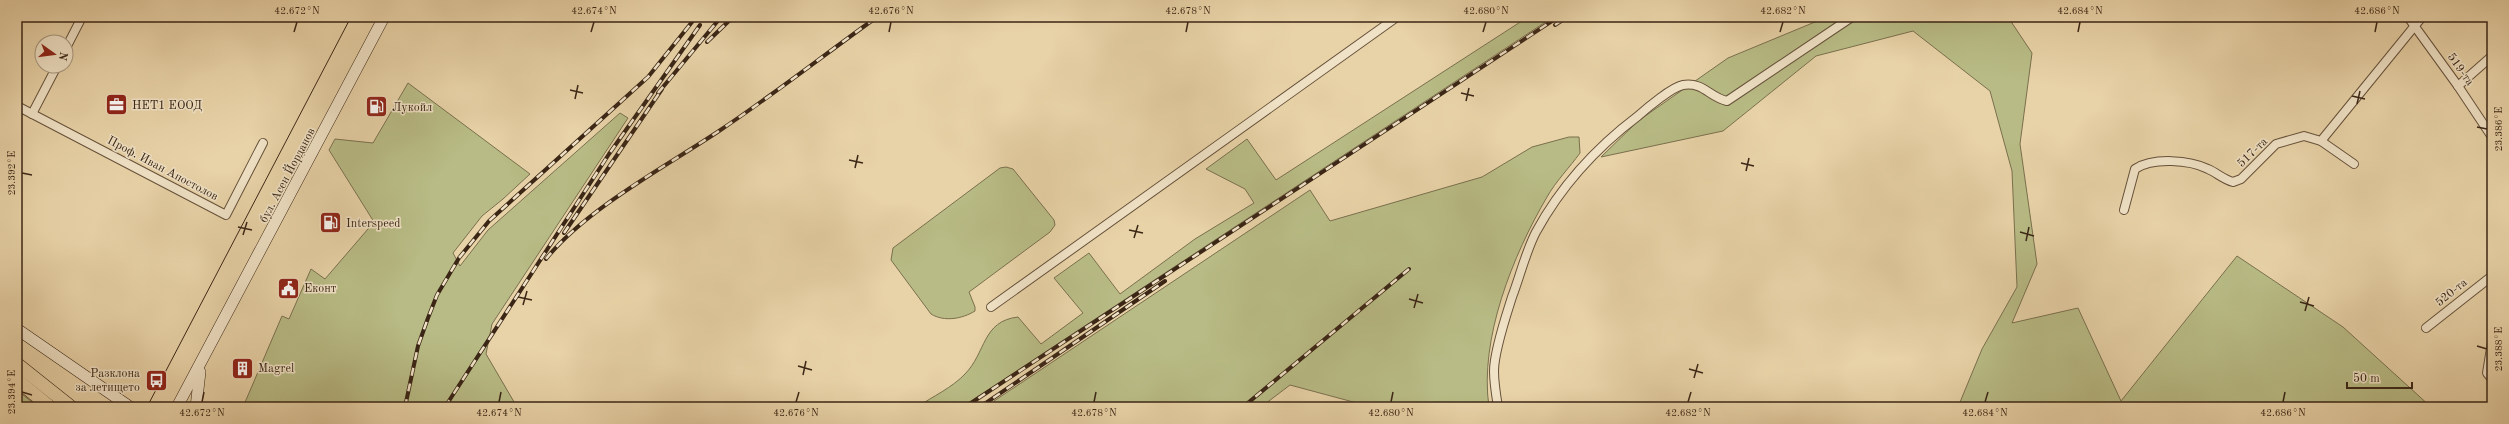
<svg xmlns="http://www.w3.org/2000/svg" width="2509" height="424" font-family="'Old Standard TT',serif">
<rect width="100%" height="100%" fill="#e8d2a7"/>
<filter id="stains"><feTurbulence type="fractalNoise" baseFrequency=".005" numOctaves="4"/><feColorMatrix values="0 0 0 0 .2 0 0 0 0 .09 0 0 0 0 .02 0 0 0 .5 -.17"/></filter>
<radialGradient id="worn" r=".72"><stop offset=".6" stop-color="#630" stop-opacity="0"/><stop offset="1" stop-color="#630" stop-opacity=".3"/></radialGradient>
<g fill="#b8bb85" stroke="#7a704e">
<path d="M 1528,17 L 1553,17 L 962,407 L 917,407 C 932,397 953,387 965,374 C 986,353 982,321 1018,317 L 1041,344 L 1083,313 L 1054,278 L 1089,253 L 1120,294 L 1195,239 L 1254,203 L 1245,189 L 1206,169 L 1247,139 L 1276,180 Z"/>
<path d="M 1827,17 L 2008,17 L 2032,53 L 2020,144 L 2037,264 L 2012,323 L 2078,308 L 2121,401 L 2237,256 L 2343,327 L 2431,407 L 1958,407 L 1982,349 L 2017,287 L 2012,171 L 1990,91 L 1913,31 L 1816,56 L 1723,131 L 1601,157 L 1638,121 L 1728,58 Z"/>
<path d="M 408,83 L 530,174 L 503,199 L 482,216 L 453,253 L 460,266 L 488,230 L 620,113 L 628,118 L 492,324 L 486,354 L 517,407 L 243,407 L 282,316 L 289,319 L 311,269 L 325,279 L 374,222 L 329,150 L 335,139 L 373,143 Z"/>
<path d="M 1569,137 L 1579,137 L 1580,153 C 1570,167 1556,181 1547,197 C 1513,255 1479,339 1489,407 L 1364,407 L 1357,403 L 1290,385 L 1261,407 L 995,407 L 994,401 L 1310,190 L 1330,221 L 1482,177 L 1532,147 Z"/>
<path d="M 1006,167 L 1013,169 L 1054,220 L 1055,225 L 1050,232 L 969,292 L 975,307 L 975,311 C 962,319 944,322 931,314 L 891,260 L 893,248 L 1000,168 Z"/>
<path d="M 17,390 L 38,407 L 17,407 Z"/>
</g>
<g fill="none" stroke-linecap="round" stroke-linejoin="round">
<defs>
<g id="street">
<path d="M 2408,17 L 2458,86 L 2492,137"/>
<path d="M 66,48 L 82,17"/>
<path d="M 2458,86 L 2492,56"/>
<path d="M 17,106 L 226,215 L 263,143"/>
<path d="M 32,114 L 57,66"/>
<path d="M 2321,141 L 2354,164"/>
<path d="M 2124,210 L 2135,169 C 2153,157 2190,160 2208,169 C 2217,173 2223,179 2233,182 L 2241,179 L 2276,144 L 2304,136 L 2321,141 L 2422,17"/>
<path d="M 991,307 L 1397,17"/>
<path d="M 2426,328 L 2492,276"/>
<path d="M 2492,342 L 2487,373 L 2492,379"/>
<path d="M 1498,407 C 1496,395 1494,383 1494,371 C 1494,351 1506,316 1512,297 C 1520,276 1526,251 1536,232 C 1561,186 1597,147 1638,116 C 1647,108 1672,87 1683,85 C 1704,82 1709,97 1727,101 L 1852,17"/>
</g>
<g id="secondary">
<path d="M 17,329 L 130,407"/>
<path d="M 177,407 L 384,17"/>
<path d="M 196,407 L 200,372"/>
</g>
<g id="primary">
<path d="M 17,364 L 71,407"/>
<path d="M 17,380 L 50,407"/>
</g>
</defs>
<use href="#street" stroke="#66513a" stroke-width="10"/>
<use href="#secondary" stroke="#3b2616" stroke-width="12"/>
<use href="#primary" stroke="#3b2616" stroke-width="14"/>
<use href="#street" stroke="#f0e2c6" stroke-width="8"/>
<use href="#secondary" stroke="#f0e2c6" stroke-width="11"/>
<use href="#primary" stroke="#e8d2a7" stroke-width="13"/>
<path stroke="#3b2616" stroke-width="1" d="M 147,407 L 351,17"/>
<defs>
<g id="rail">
<path d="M 1555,25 L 1567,17"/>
<path d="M 707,42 L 733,17"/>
<path d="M 658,93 L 721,17"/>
<path d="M 564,233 L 662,89"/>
<path d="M 546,259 C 586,209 665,167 719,131 C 773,95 824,55 877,17"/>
<path d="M 405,407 L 418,346 L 428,318 L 437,295 L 459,258 L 489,221 L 648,77 L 696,17"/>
<path d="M 445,407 L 609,154 L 700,25"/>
<path d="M 965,407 L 1558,17"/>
<path d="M 980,407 L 1165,281"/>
<path d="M 1243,407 L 1409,269"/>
</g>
</defs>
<use href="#rail" stroke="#3b2616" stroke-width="4"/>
<use href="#rail" stroke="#f0e2c6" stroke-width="2.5" stroke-dasharray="8" stroke-linecap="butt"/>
</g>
<path fill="none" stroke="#3b2616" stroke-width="1.5" d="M 294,32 L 297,22M 591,32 L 594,22M 889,32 L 891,22M 1186,32 L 1188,22M 1483,32 L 1486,22M 1780,32 L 1783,22M 2078,32 L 2080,22M 2375,32 L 2377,22M 570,90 L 583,93M 1461,93 L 1474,96M 2352,96 L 2365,99M 575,99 L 578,85M 1466,101 L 1469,88M 2357,104 L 2360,91M 2477,127 L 2487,129M 849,160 L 863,163M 1741,163 L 1754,166M 855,168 L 858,155M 1746,171 L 1749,158M 22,173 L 32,175M 238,227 L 252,230M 1129,230 L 1143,233M 2020,232 L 2034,236M 243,235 L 247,222M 1134,238 L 1138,225M 2026,241 L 2029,227M 518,297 L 532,300M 1409,299 L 1423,303M 2300,302 L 2314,306M 523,305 L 527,291M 1414,308 L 1418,294M 2305,311 L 2309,297M 2477,346 L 2487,349M 798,366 L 812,370M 1689,369 L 1703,373M 803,375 L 806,361M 1694,378 L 1698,364M 22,392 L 32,395M 202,402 L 204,392M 499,402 L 501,392M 796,402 L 799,392M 1094,402 L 1096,392M 1391,402 L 1393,392M 1688,402 L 1691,392M 1985,402 L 1988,392M 2283,402 L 2285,392"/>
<defs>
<symbol id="office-square" viewBox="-11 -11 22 22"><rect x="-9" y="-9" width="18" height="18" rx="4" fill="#8f2418" stroke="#f0e2c6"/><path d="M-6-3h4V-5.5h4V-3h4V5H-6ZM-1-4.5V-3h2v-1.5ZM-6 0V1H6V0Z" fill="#fff"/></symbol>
<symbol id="fuel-square" viewBox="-11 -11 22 22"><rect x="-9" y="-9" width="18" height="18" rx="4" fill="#8f2418" stroke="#f0e2c6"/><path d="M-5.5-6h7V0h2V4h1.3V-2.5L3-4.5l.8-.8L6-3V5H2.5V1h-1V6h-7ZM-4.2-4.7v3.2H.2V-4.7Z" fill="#fff"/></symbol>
<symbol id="civic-square" viewBox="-11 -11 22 22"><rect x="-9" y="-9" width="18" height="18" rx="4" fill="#8f2418" stroke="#f0e2c6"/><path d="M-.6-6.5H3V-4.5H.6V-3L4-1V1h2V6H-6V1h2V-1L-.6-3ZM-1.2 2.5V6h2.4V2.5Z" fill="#fff"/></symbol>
<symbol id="building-square" viewBox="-11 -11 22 22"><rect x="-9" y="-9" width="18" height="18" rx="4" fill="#8f2418" stroke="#f0e2c6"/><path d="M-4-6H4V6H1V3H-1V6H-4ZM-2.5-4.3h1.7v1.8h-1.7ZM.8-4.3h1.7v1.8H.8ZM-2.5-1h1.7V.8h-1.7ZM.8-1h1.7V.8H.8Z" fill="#fff"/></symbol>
<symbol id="bus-square" viewBox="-11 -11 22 22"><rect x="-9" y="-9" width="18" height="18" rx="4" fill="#8f2418" stroke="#f0e2c6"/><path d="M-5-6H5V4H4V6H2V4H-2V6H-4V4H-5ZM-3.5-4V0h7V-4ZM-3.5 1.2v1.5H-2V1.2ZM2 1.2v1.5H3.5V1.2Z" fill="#fff"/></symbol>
</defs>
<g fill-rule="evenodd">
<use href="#office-square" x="104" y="92" width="25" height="25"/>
<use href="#fuel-square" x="364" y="94" width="25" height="25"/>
<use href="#fuel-square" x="318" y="210" width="25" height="25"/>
<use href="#civic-square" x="276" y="276" width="25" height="25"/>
<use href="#building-square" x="230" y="356" width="25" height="25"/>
<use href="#bus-square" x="144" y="368" width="25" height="25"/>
</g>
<g text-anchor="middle" stroke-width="3" stroke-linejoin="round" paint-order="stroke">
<g font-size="12" fill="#3b2616" stroke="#f0e2c6">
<text transform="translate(2461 69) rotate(55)" y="4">519-та</text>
<text transform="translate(2252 152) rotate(-44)" y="4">517-та</text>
<text transform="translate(163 168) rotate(28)" y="4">Проф. Иван Апостолов</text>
<text transform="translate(287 175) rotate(-62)" y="4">бул. Асен Йорданов</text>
<text transform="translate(2451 292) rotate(-39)" y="4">520-та</text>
</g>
<g font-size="12" fill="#3b2616" stroke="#f0e2c6" text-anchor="start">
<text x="132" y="109">НЕТ1 ЕООД</text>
<text x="392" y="111">Лукойл</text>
<text x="346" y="227">Interspeed</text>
<text x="304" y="292">Еконт</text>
<text x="258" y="372">Magrel</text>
<text x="140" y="377" text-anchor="end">Разклона<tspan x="140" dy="14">за летището</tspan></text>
</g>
</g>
<rect width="2509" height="424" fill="none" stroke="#e8d2a7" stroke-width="44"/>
<g transform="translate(54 54) rotate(104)"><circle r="19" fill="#f0e2c6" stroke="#a89780"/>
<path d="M0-3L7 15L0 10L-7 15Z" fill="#8f2418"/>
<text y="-6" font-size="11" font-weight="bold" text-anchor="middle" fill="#3b2616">N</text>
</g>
<path d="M2347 382v6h65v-6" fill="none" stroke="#3b2616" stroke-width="2"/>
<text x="2353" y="382" font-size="12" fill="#3b2616" stroke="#f0e2c6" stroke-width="3" paint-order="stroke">50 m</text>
<rect x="22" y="22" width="2465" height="380" fill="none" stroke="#3b2616" stroke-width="1.5"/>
<g font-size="10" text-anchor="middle" fill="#3b2616">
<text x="297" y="14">42.672°N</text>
<text x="594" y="14">42.674°N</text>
<text x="891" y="14">42.676°N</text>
<text x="1188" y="14">42.678°N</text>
<text x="1486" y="14">42.680°N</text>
<text x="1783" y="14">42.682°N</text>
<text x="2080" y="14">42.684°N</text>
<text x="2377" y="14">42.686°N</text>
<text transform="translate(2498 129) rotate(-90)" y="4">23.386°E</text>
<text transform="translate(11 173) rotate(-90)" y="4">23.392°E</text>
<text transform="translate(2498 349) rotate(-90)" y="4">23.388°E</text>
<text transform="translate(11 392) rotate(-90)" y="4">23.394°E</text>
<text x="202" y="416">42.672°N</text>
<text x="499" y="416">42.674°N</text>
<text x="796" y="416">42.676°N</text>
<text x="1094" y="416">42.678°N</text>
<text x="1391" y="416">42.680°N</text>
<text x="1688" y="416">42.682°N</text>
<text x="1985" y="416">42.684°N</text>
<text x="2283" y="416">42.686°N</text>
</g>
<rect width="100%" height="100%" filter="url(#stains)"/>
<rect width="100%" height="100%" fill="url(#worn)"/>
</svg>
